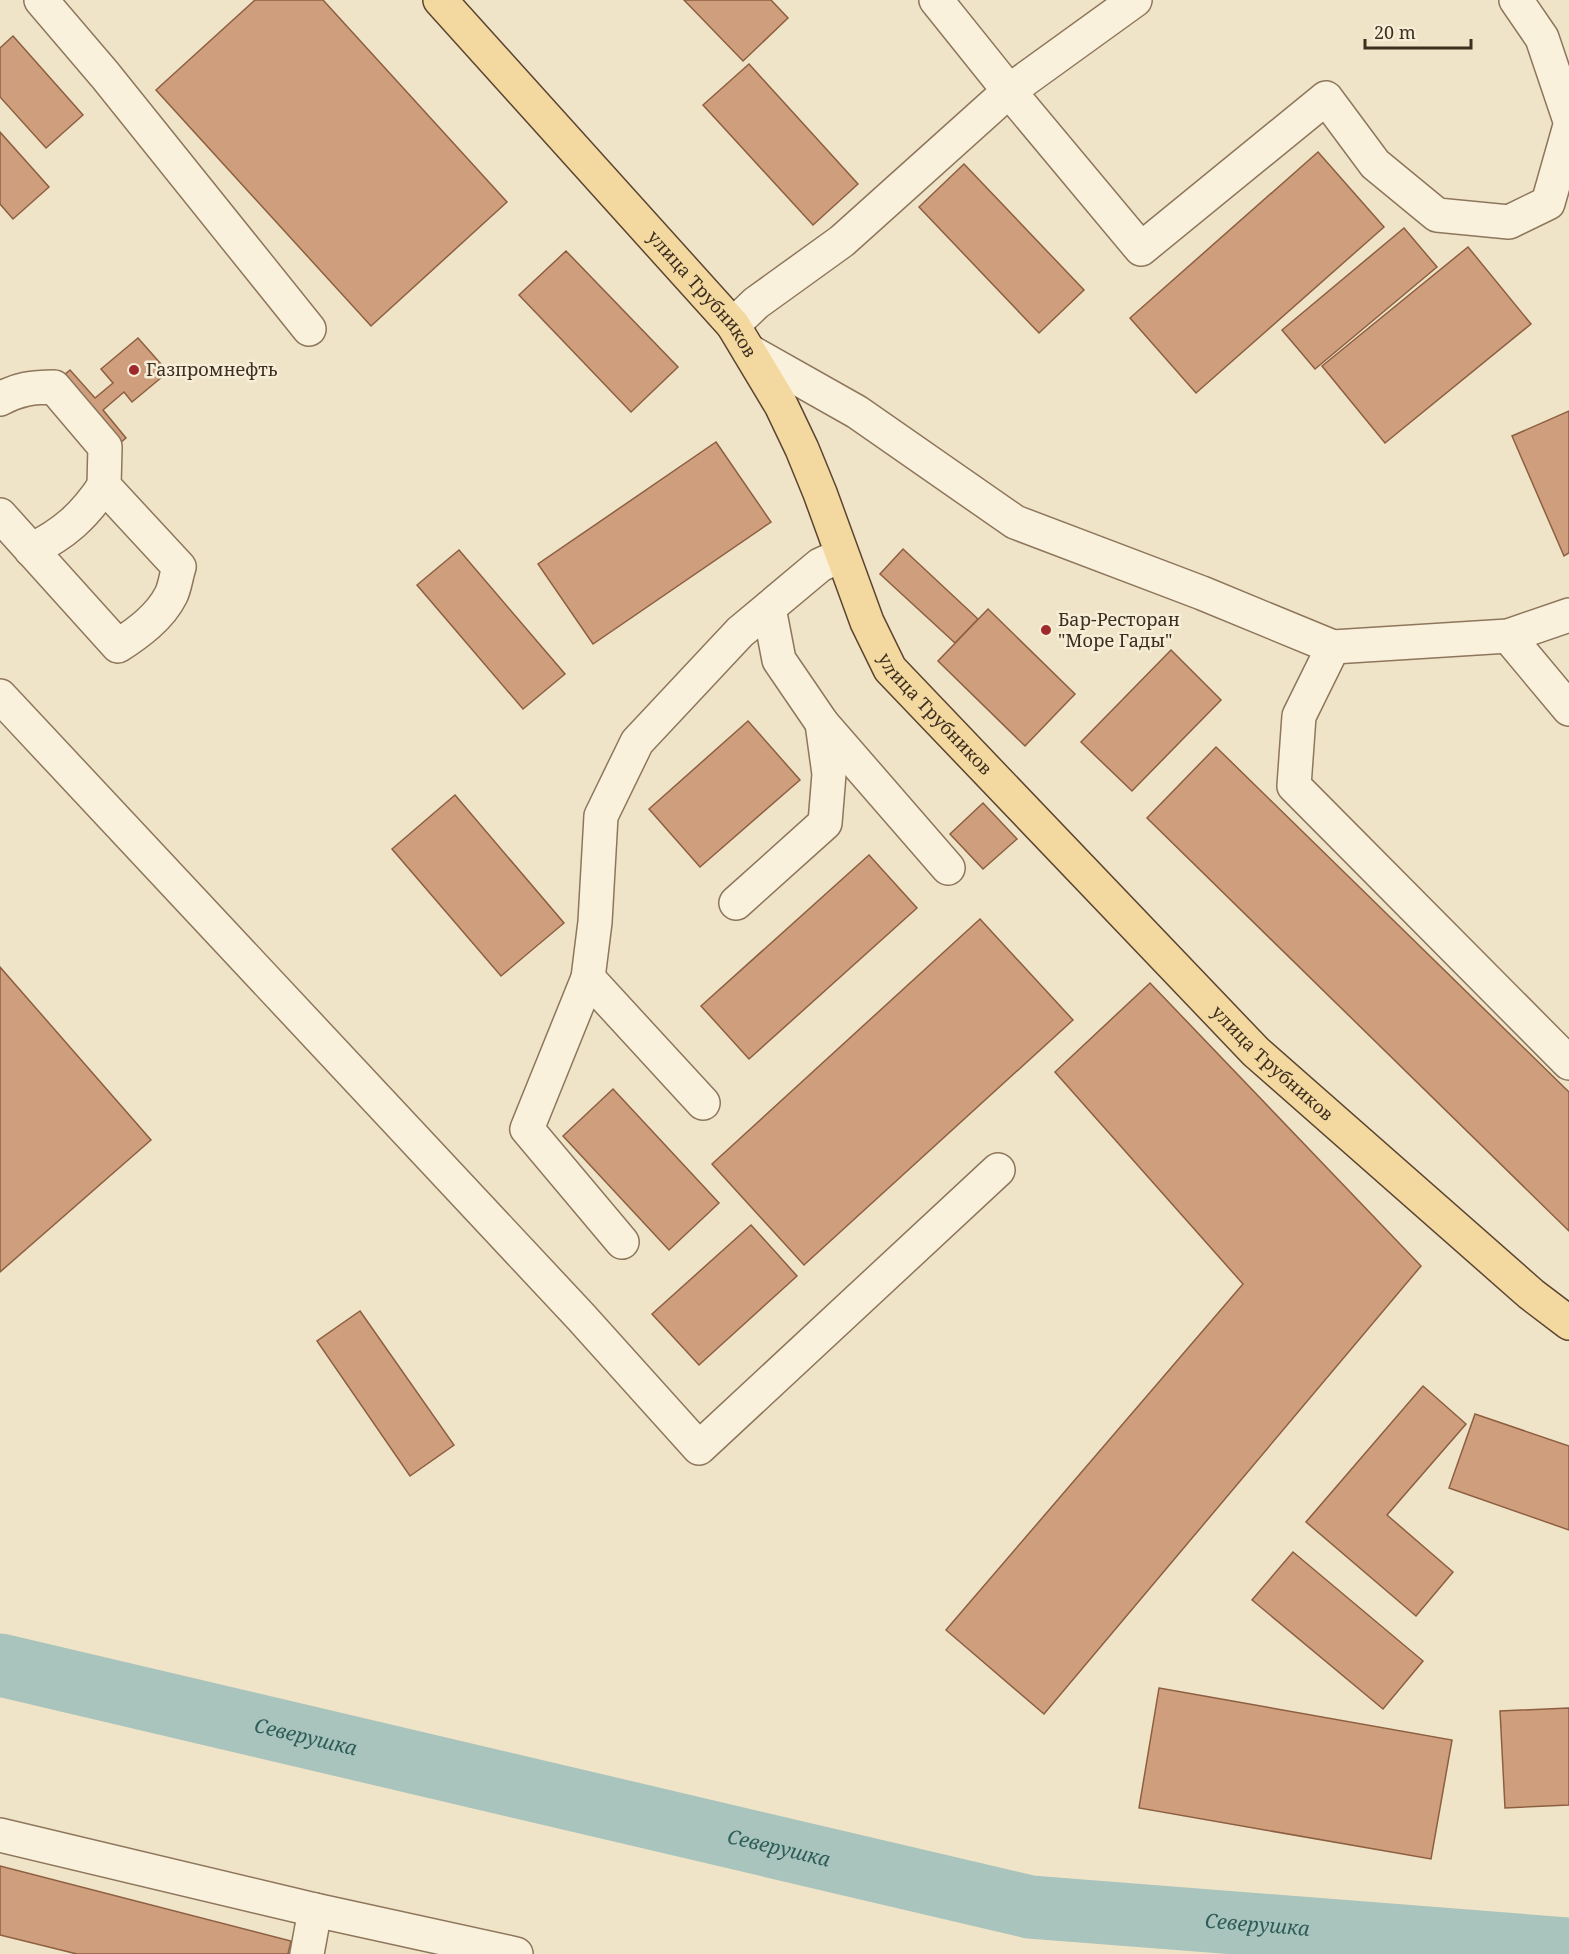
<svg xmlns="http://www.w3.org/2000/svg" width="1569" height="1954" font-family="'Noto Serif',serif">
<rect width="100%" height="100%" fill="#f0e4c8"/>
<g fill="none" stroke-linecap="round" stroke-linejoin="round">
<path stroke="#a9c4bc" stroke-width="63" id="s1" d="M 0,1665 L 1030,1907 L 1569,1949"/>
</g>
<g fill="#cf9f7d" stroke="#8d5f41" stroke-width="1.5">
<path d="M 255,0 L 323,0 L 507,202 L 371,326 L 156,90 Z"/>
<path d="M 684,0 L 771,0 L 788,18 L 743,61 Z"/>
<path d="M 13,36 L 83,115 L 46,148 L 0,97 L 0,48 Z"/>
<path d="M 749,64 L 858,184 L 813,225 L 703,105 Z"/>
<path d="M 0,132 L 49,187 L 13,219 L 0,204 Z"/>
<path d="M 1318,152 L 1384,227 L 1196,393 L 1130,318 Z"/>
<path d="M 964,164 L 1084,290 L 1039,333 L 919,207 Z"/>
<path d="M 1404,228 L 1437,267 L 1315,369 L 1282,330 Z"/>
<path d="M 1468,247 L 1531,324 L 1385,443 L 1322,366 Z"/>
<path d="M 566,251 L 678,367 L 631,412 L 519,295 Z"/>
<path d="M 138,338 L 168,372 L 132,402 L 124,392 L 103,410 L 126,438 L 97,463 L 40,395 L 70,370 L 95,398 L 113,383 L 101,369 Z"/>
<path d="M 1569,411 L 1569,553 L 1564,556 L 1512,436 Z"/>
<path d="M 716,442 L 771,522 L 593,644 L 538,564 Z"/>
<path d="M 903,549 L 978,619 L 955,643 L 880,574 Z"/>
<path d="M 459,550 L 565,674 L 523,709 L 417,585 Z"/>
<path d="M 988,609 L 1075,694 L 1025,746 L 938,661 Z"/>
<path d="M 1171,650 L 1221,700 L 1132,791 L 1081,742 Z"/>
<path d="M 748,721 L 800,780 L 700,867 L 649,809 Z"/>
<path d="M 1216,747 L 1569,1092 L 1569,1231 L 1147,818 Z"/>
<path d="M 455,795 L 564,923 L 501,976 L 392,849 Z"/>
<path d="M 983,803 L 1017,839 L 983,869 L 950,834 Z"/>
<path d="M 869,855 L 917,908 L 749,1059 L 701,1006 Z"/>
<path d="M 980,919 L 1073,1020 L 804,1265 L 712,1164 Z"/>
<path d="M 0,967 L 151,1140 L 0,1272 Z"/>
<path d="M 1150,983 L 1421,1266 L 1044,1714 L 946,1630 L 1243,1284 L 1055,1072 Z"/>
<path d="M 613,1089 L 719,1203 L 669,1250 L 563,1136 Z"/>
<path d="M 751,1225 L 797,1276 L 699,1365 L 652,1314 Z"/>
<path d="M 360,1311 L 454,1445 L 410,1476 L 317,1341 Z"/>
<path d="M 1423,1386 L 1466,1424 L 1387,1515 L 1453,1572 L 1416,1616 L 1306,1522 Z"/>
<path d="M 1475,1414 L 1569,1446 L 1569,1530 L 1449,1488 Z"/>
<path d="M 1293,1552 L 1423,1661 L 1383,1709 L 1252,1600 Z"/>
<path d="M 1159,1688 L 1452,1740 L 1431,1859 L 1139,1808 Z"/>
<path d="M 1569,1708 L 1569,1805 L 1505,1808 L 1500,1711 Z"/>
<path d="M 0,1866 L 291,1941 L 288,1954 L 77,1954 L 0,1935 Z"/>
</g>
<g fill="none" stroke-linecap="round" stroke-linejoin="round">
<defs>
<g id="minor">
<path d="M 41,0 L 105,75 L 309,329"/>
<path d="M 1135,0 L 1009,91 L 1141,249 L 1326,98 L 1375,164 L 1437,215 L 1509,222 L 1548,203 L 1569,129"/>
<path d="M 1516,0 L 1542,38 L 1569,118"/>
<path d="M 733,325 L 756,303 L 842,241 L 1009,91 L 936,0"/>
<path d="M 749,351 L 857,412 L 1015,522 L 1202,593 L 1333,647 L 1508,636 L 1569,615"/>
<path d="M 0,399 C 18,389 33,387 54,387 L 105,447 L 104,486 L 179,567 C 176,576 175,587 171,595 C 160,617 138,633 118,646 L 0,515"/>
<path d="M 31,550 C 64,534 84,516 104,486"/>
<path d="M 769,608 L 779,660 L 822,723 L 948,868"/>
<path d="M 1508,636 L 1569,709"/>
<path d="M 1333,647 L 1299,716 L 1294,786 L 1569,1063"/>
<path d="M 0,696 L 581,1317 L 699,1448 L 998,1170"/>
<path d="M 736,903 L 825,823 L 829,774 L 822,723"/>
<path d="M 588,978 L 703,1103"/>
<path d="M 622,1242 L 527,1129 L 588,978 L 595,922 L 601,816 L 637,742 L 740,632 L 820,565 L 842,555"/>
<path d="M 0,1835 L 315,1910 L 516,1954"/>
<path d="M 307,1954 L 315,1910"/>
</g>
<g id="major">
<path id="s2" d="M 440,0 L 733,325 L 781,405 L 802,449 L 820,493 L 867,622 L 890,669 L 1256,1052 L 1531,1294 L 1569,1323"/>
</g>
</defs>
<use href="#minor" stroke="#8d765c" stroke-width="36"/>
<use href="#major" stroke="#5b4430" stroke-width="36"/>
<use href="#minor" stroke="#faf1dc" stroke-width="33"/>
<use href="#major" stroke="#f3d9a0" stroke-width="33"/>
</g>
<g fill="#9e2a2b" stroke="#f7eed8" stroke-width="2">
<circle cx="134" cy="370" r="6"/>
<circle cx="1046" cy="630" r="6"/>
</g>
<g text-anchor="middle" stroke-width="5" stroke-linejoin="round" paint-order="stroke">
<g font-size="18" fill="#3d2e20" stroke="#f7eed8">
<text dy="6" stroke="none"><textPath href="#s2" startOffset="394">улица Трубников</textPath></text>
<text dy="6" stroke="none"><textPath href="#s2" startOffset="880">улица Трубников</textPath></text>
<text dy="6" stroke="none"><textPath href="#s2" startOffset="1366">улица Трубников</textPath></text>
</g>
<g font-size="18" fill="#3d2e20" stroke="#f7eed8" text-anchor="start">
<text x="146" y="376">Газпромнефть</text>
<text x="1058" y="626">Бар-Ресторан<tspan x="1058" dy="21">"Море Гады"</tspan></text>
</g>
<g font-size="20" font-style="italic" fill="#2f5d5a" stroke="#f7eed8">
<text dy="7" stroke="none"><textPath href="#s1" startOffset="314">Северушка</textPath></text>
<text dy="7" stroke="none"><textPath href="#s1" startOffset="800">Северушка</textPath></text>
<text dy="7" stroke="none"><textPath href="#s1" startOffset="1286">Северушка</textPath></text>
</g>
</g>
<path d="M1365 39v9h106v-9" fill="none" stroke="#3d2e20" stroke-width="3"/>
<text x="1374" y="39" font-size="18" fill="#3d2e20" stroke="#f7eed8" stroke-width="4.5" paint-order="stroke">20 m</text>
</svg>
